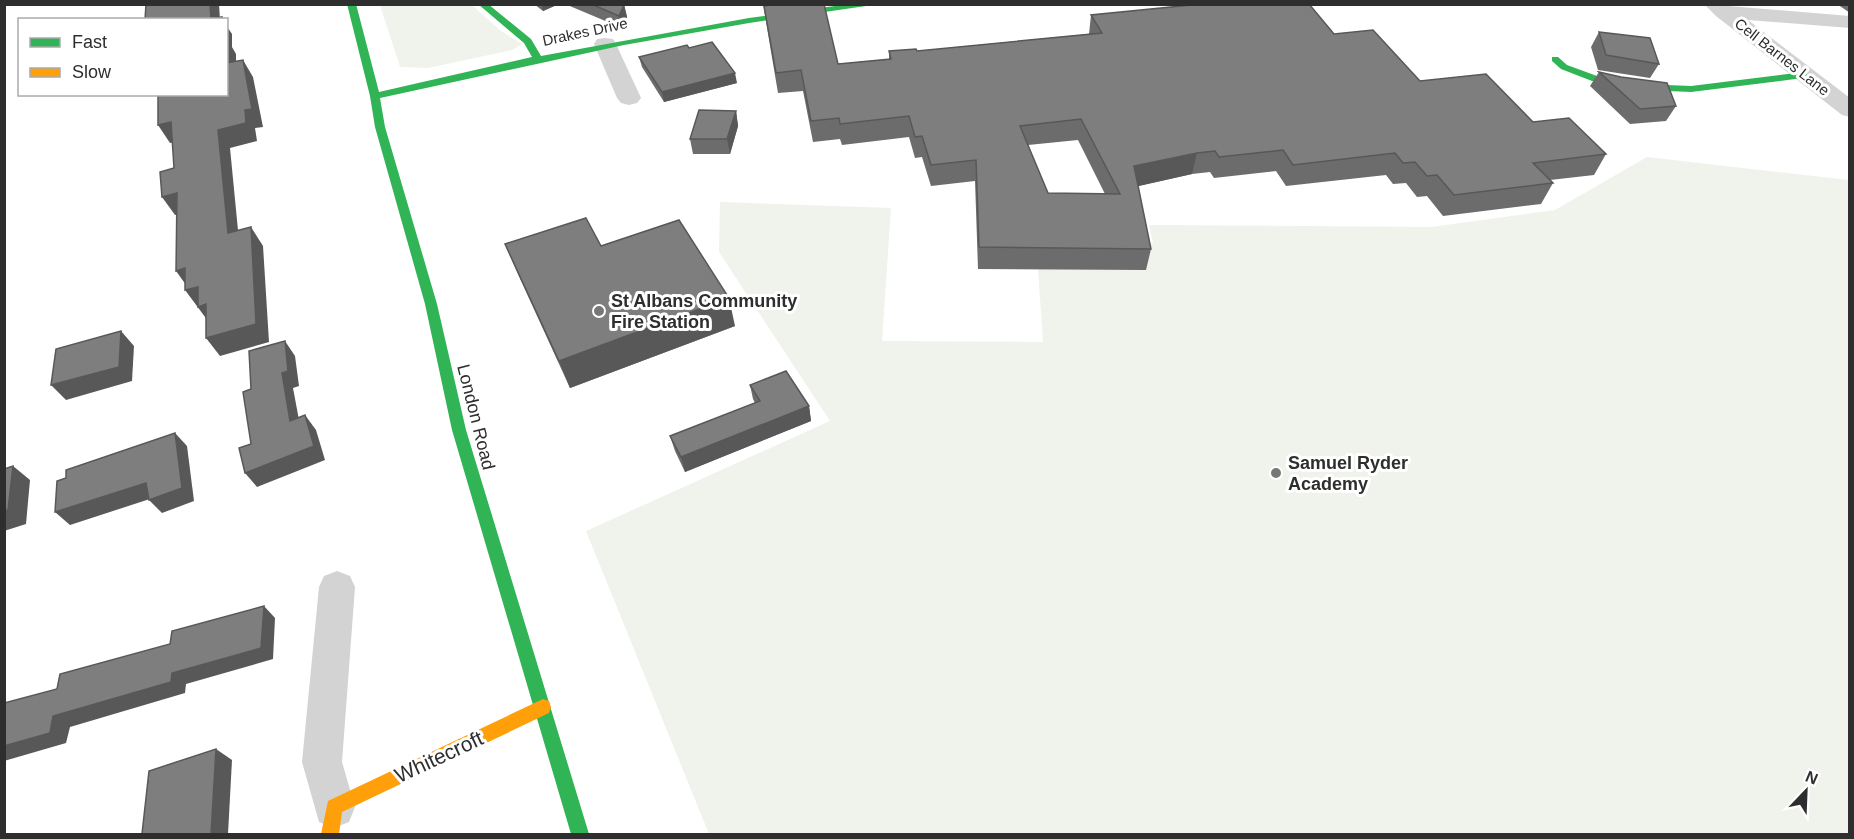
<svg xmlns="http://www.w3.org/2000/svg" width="1854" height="839" font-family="Helvetica,sans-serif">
<rect width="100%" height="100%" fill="#fff"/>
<g fill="#eff3ec">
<path d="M 380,5 L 472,5 L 501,31 L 522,44 L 512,50 L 428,68 L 400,67 Z"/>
<path d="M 1647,157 L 1849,180 L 1849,834 L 709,834 L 586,531 L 830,421 L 719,252 L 720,202 L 891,208 L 882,341 L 1043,342 L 1038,269 L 1146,270 L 1141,243 L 1153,243 L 1149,225 L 1431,227 L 1555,210 Z"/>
</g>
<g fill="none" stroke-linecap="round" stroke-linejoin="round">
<g fill="#d3d3d3" fill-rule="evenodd">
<path d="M 1704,4 L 1850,16 L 1850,28 L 1748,20 L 1850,98 L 1850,117 L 1842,115 L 1716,16 Z"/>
<path d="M 605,38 L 613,39 L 616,44 L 641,98 L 637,103 L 629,105 L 621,103 L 617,98 L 594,44 L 597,39 Z"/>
<path d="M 337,571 L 350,576 L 355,587 L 342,762 L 355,807 L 349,822 L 334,828 L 319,822 L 302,762 L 319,587 L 324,576 Z"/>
</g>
<g fill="#30b455" fill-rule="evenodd">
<path d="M 347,4 L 356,4 L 379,92 L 532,57 L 524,43 L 478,4 L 488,4 L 531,39 L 541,56 L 749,18 L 849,4 L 880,4 L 749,23 L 624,45 L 380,98 L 385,127 L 437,304 L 466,430 L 589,834 L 571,834 L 452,430 L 425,304 L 375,127 L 370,96 Z"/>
<path d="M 1552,57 L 1558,57 L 1567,65 L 1597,76 L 1667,85 L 1691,86 L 1803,72 L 1808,75 L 1803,78 L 1691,92 L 1667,91 L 1592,81 L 1561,69 L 1552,61 Z"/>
</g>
<path fill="#ff9f0a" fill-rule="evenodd" d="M 543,699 L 549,701 L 551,707 L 549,713 L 342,812 L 339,834 L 321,834 L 328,801 Z"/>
</g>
<g fill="#6c6c6c" fill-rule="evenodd">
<path d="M 534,4 L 559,4 L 543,11 Z"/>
<path d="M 565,4 L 624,4 L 627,17 L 622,28 Z"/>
<path d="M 763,4 L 824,4 L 838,64 L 889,59 L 889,51 L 917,51 L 1089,34 L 1091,15 L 1334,34 L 1420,81 L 1533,122 L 1606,154 L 1594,175 L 1550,180 L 1553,183 L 1541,204 L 1443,216 L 1427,196 L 1417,197 L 1406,183 L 1393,184 L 1386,175 L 1286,186 L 1276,171 L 1214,178 L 1210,172 L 1192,174 L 1138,186 L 1151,249 L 1146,270 L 978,269 L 975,181 L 931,186 L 922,157 L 915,158 L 909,137 L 842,145 L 840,139 L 813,142 L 803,91 L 778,93 ZM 1078,140 L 1105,194 L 1048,193 L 1028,145 Z"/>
<path d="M 1837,4 L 1850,4 L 1850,13 Z"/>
<path d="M 1599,32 L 1659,64 L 1650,78 L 1598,70 L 1591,47 Z"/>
<path d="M 689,48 L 737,83 L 664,102 L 642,67 L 639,57 Z"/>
<path d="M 1599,72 L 1676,106 L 1666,121 L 1630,124 L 1590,86 Z"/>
<path d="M 736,111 L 738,126 L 730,154 L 693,154 L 690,139 Z"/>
<path d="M 505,244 L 601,246 L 735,326 L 570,388 L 517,272 Z"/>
<path d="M 750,385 L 809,406 L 811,421 L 685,472 L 675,451 L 670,436 L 755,403 L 753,399 Z"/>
</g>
<g fill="#585858">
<path d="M 210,4 L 219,4 L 220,20 L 211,20 Z"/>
<path d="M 541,4 L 559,4 L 543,11 Z"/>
<path d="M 624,5 L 627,17 L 622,28 L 619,16 Z"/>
<path d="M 226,25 L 232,34 L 232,47 L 236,54 L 236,81 L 226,65 Z"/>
<path d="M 243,60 L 253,77 L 263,127 L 255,128 L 257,141 L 230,148 L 240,251 L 228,233 L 218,130 L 245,110 Z"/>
<path d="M 735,73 L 737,83 L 664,102 L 662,92 Z"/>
<path d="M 736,111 L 738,126 L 730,154 L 727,139 Z"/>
<path d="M 171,122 L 183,140 L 170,143 L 158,125 Z"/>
<path d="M 1197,153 L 1192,174 L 1130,188 L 1134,166 Z"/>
<path d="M 177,193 L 190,211 L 175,215 L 162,197 Z"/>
<path d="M 251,227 L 263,246 L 269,342 L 220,356 L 206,338 Z"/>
<path d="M 185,268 L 211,305 L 211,325 L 185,290 L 189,289 L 176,271 Z"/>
<path d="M 729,298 L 735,326 L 570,388 L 559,361 Z"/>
<path d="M 121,331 L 134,346 L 132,381 L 66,400 L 51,385 Z"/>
<path d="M 285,341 L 295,356 L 299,386 L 293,388 L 302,436 L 290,421 L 282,373 Z"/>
<path d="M 809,406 L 811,421 L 685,472 L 681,457 Z"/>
<path d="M 305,415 L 316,430 L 325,460 L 257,487 L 245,473 Z"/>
<path d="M 175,433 L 187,446 L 194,501 L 162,513 L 149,500 Z"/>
<path d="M 13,466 L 30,480 L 26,524 L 4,531 L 4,511 Z"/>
<path d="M 146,483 L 159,496 L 70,525 L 55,512 Z"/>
<path d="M 264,606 L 275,618 L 273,659 L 186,684 L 185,693 L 70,727 L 66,743 L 4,761 L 4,746 L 53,716 L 172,673 Z"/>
<path d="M 216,749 L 232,760 L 228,834 L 211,834 Z"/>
</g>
<g fill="#7e7e7e" stroke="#585858" stroke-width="1.5" fill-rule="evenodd">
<path d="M 146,4 L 210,4 L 211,19 L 222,17 L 222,20 L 145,20 Z"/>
<path d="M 591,4 L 624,4 L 624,5 L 619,16 Z"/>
<path d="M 779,4 L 824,4 L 838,64 L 891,59 L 889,51 L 916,49 L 917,51 L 1102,33 L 1091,15 L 1201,4 L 1309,4 L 1334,34 L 1373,30 L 1420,81 L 1486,74 L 1533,122 L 1569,118 L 1606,154 L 1533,163 L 1553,183 L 1454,195 L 1437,175 L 1427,176 L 1415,162 L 1403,163 L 1395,153 L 1293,165 L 1283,150 L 1219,157 L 1215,151 L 1197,153 L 1134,166 L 1151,249 L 979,247 L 976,160 L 931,165 L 922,136 L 915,137 L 909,116 L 840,124 L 839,118 L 811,121 L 801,70 L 776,73 L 764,6 ZM 1081,119 L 1120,194 L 1048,193 L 1020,126 Z"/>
<path d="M 1599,32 L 1650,38 L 1659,64 L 1606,55 Z"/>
<path d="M 712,42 L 735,73 L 662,92 L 639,57 L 687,45 L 689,48 Z"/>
<path d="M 243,60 L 252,109 L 245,110 L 246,123 L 218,130 L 228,233 L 251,227 L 256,324 L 206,338 L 206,304 L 198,307 L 198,287 L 185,290 L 185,268 L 176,271 L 177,193 L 162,197 L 160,172 L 174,168 L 171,122 L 158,125 L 158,94 L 226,94 L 226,63 Z"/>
<path d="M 1599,72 L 1621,77 L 1667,83 L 1676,106 L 1640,109 Z"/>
<path d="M 699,110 L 736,111 L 727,139 L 690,139 Z"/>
<path d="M 586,218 L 601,246 L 679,220 L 729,298 L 559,361 L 505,244 Z"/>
<path d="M 121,331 L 119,367 L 51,385 L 56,349 Z"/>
<path d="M 285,341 L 288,371 L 282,373 L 290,421 L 305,415 L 314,446 L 245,473 L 239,448 L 251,444 L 243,392 L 251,389 L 249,351 Z"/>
<path d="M 786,371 L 809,406 L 681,457 L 670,436 L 760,401 L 750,385 Z"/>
<path d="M 175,433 L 182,488 L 149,500 L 146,483 L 55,512 L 57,481 L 66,478 L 66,470 Z"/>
<path d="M 13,466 L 8,510 L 4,511 L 4,469 Z"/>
<path d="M 264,606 L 261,648 L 172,673 L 171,682 L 53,716 L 50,733 L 4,746 L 4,703 L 57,689 L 60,674 L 170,644 L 172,631 Z"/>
<path d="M 216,749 L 211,834 L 142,834 L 149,771 Z"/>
</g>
<g fill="#777" stroke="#fff" stroke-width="2">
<circle cx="599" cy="311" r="6"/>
<circle cx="1276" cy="473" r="6"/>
</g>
<g text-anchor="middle" stroke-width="6" stroke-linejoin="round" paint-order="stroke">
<g font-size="15" fill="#2e2e2e" stroke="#fff">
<text transform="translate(585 32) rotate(-12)" y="5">Drakes Drive</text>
<text transform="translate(1782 57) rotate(38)" y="5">Cell Barnes Lane</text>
</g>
<g font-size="18" font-weight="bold" fill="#2e2e2e" stroke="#fff" text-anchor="start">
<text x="611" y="307">St Albans Community<tspan x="611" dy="21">Fire Station</tspan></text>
<text x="1288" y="469">Samuel Ryder<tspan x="1288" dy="21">Academy</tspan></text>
</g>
<g font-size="18" fill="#2e2e2e" stroke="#fff">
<text transform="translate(476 417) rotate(76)" y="6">London Road</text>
</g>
<g font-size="21" fill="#2e2e2e" stroke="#fff">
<text transform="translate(439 757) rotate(-25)" y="7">Whitecroft</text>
</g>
</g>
<rect width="1854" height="839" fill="none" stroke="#2e2e2e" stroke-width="12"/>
<rect x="18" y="18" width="210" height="78" fill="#ffffff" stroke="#ababab" stroke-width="1.5"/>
<rect x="30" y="38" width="30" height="9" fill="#30b455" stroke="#ababab" stroke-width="1.5"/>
<text x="72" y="48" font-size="18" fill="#2e2e2e">Fast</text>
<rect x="30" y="68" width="30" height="9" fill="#ff9f0a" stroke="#ababab" stroke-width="1.5"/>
<text x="72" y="78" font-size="18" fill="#2e2e2e">Slow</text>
<g transform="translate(1806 791) rotate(23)" stroke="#ffffff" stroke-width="4.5" paint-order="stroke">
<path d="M0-4.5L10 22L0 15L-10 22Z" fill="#2e2e2e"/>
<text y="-9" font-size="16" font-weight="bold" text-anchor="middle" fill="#2e2e2e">N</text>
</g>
</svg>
